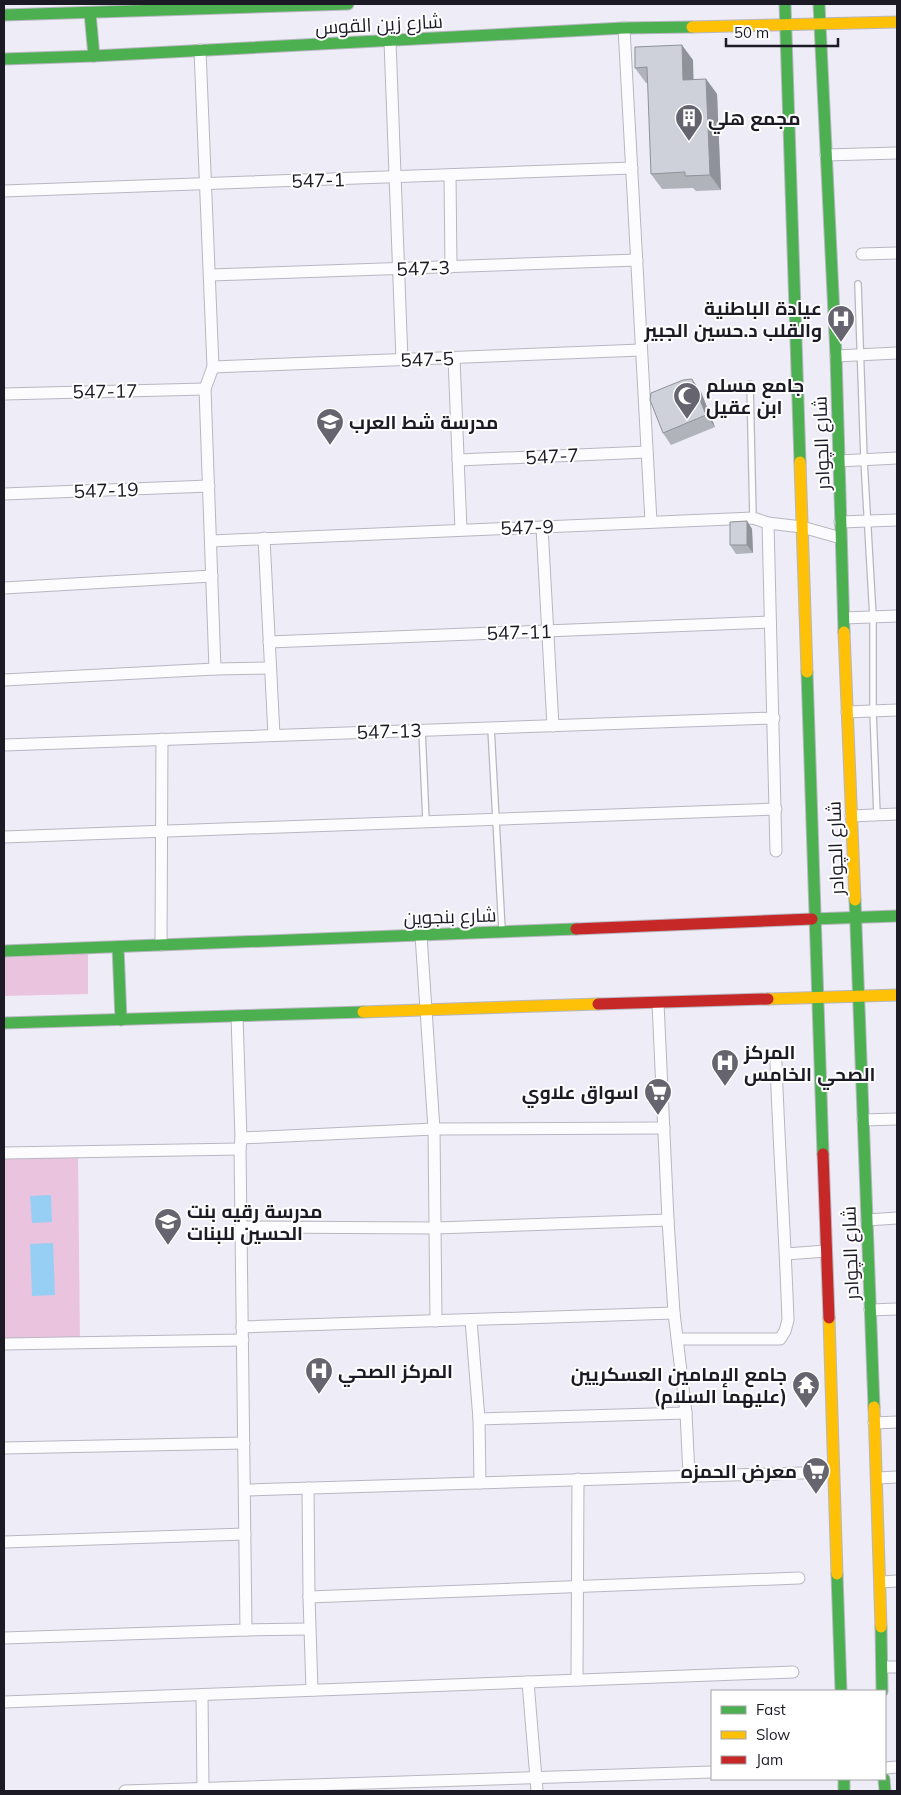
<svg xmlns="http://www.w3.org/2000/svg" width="901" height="1795" font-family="Mulish,Cairo,sans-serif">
<rect width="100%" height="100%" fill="#eeecf7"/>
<g fill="#eac4de">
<path d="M 88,953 L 88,994 L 4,996 L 4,956 Z"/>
<path d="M 78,1152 L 80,1342 L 4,1344 L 4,1153 Z"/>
</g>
<g fill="#96cff3">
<path d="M 51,1195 L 52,1222 L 32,1223 L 30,1196 Z"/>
<path d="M 53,1243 L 55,1295 L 32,1296 L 30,1244 Z"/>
</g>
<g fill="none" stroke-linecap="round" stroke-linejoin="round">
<defs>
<g id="lane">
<path d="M 858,284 L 864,460 L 873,617 L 873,711 L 877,815"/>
<path d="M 750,384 L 753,518"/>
<path d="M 491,728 L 502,930"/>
<path d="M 422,730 L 426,821"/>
</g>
<g id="street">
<path d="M 624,28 L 651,522"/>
<path d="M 390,41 L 402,360"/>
<path d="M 200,50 L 213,367 L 205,389 L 215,669"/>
<path d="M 826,155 L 897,153"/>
<path d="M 450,175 L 451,267"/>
<path d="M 4,191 L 632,168"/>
<path d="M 862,254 L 897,253"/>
<path d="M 210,275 L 637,260"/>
<path d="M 836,356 L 897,353"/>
<path d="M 454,358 L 461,530"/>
<path d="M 213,367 L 641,350"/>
<path d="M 4,394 L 205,389"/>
<path d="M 458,460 L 647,452"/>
<path d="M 839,461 L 897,458"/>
<path d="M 4,494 L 209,486"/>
<path d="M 840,522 L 897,520"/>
<path d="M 768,523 L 776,851"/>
<path d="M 542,527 L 553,726"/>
<path d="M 264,538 L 274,735"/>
<path d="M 211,541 L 753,518 L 768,523 L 802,527 L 841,538"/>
<path d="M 4,588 L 212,576"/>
<path d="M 844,618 L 897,616"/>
<path d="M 269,642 L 770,622"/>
<path d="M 4,680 L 215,669 L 270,668"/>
<path d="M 847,712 L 897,710"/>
<path d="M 4,745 L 774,718"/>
<path d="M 851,816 L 897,814"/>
<path d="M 4,837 L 776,809"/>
<path d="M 421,935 L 434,1129 L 436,1321"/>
<path d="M 161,945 L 162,739"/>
<path d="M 658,1003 L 668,1220 L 674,1313 L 686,1413 L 689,1475"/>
<path d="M 237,1016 L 241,1138 L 240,1149 L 246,1630"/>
<path d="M 863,1120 L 897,1119"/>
<path d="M 241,1138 L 434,1129 L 664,1128"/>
<path d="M 4,1153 L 240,1149"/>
<path d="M 867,1220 L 897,1218"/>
<path d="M 242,1227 L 436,1228 L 668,1220"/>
<path d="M 786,1254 L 826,1251"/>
<path d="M 870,1310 L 897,1309"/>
<path d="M 471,1320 L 479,1419 L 480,1483"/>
<path d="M 242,1327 L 674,1313"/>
<path d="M 679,1339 L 780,1339 L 785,1331 L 788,1320 C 785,1234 779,1149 776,1063"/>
<path d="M 4,1344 L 243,1340"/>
<path d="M 479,1419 L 686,1413"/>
<path d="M 874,1423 L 897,1422"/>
<path d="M 4,1448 L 244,1443"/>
<path d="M 877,1478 L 897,1477"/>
<path d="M 308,1488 L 309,1597 L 312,1690"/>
<path d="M 245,1490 L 833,1472"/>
<path d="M 4,1542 L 245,1534"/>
<path d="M 881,1582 L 897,1581"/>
<path d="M 309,1597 L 799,1578"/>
<path d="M 4,1638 L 246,1630 L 309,1629"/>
<path d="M 882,1667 L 897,1667"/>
<path d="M 577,1680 L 578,1479"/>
<path d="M 528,1682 L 537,1791"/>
<path d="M 202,1695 L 203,1791"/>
<path d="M 4,1702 L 793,1672"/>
<path d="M 885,1768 L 897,1767"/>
<path d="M 125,1791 L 712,1772"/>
</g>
<g id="fast">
<path d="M 785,4 L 800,462"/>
<path d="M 819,4 L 836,356 L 844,632"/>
<path d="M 90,13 L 94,56"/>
<path d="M 4,15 L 348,4"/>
<path d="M 4,59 L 94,56 L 624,28 L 692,27"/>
<path d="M 807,672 L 823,1154"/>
<path d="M 855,900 L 874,1407"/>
<path d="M 812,919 L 897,916"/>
<path d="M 118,947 L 121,1020"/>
<path d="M 4,951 L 576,929"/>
<path d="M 4,1023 L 363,1012"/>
<path d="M 837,1574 L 841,1691"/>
<path d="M 881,1627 L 882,1691"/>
<path d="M 844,1779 L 844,1791"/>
<path d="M 884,1779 L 885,1791"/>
</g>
<g id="slow">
<path d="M 692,27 L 897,22"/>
<path d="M 800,462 L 807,672"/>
<path d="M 844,632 L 855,900"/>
<path d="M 768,999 L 897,995"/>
<path d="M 363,1012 L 598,1004"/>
<path d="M 829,1318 L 837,1574"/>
<path d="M 874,1407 L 881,1627"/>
</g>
<g id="jam">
<path d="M 576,929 L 812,919"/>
<path d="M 598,1004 L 768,999"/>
<path d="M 823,1154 L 829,1318"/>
</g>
</defs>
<use href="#lane" stroke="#b8b7c1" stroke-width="8"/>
<use href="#street" stroke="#b8b7c1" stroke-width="13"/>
<use href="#fast" stroke="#b8b7c1" stroke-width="13"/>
<use href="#slow" stroke="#b8b7c1" stroke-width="13"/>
<use href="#jam" stroke="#b8b7c1" stroke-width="13"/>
<use href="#lane" stroke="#fcfcfe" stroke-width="5.5"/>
<use href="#street" stroke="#fcfcfe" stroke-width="11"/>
<use href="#fast" stroke="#4caf50" stroke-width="11"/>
<use href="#slow" stroke="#ffc107" stroke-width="11"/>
<use href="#jam" stroke="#c62828" stroke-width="11"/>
</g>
<g fill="#b1b3bb">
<path d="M 693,60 L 693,79 L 706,79 L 717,94 L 721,190 L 696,191 L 693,188 L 662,189 L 651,174 L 648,83 L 646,83 L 635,68 Z"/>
<path d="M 701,392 L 715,427 L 671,445 L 663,433 Z"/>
<path d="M 747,521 L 752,529 L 753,553 L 736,554 L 730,545 Z"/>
</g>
<g fill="#909299">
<path d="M 682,45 L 693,60 L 694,95 L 683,80 Z"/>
<path d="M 706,79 L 717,94 L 721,190 L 710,175 Z"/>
<path d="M 692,379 L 701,392 L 715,427 L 706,415 Z"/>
<path d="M 747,521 L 752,529 L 753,553 L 747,545 Z"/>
</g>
<g fill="#ced0da" stroke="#909299">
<path d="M 682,45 L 683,80 L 706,79 L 710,175 L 685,176 L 685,172 L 651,174 L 647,67 L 635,68 L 635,47 Z"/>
<path d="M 692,379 L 706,415 L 663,433 L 650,400 L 651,393 L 683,380 Z"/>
<path d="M 747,521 L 747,545 L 730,545 L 730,522 Z"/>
</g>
<defs>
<symbol id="building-pin" viewBox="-11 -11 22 30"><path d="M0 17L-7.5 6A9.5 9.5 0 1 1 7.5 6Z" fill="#66646e" stroke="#fff"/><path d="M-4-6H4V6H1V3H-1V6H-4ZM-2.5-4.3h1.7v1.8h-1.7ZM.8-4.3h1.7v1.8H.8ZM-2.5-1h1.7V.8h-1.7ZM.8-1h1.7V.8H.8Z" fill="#fff"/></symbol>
<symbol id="hospital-pin" viewBox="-11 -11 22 30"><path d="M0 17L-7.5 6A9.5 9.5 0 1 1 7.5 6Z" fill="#66646e" stroke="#fff"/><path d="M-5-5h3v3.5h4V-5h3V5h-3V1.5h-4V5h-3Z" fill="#fff"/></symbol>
<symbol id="mosque-pin" viewBox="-11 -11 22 30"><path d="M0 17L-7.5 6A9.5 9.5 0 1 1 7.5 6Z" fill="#66646e" stroke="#fff"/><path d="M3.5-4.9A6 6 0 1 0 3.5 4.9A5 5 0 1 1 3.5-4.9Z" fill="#fff"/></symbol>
<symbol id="school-pin" viewBox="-11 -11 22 30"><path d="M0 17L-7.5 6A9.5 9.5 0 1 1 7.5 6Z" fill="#66646e" stroke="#fff"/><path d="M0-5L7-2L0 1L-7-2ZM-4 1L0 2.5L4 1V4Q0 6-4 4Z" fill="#fff"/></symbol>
<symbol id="supermarket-pin" viewBox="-11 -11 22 30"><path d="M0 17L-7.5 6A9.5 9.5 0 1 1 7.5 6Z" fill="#66646e" stroke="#fff"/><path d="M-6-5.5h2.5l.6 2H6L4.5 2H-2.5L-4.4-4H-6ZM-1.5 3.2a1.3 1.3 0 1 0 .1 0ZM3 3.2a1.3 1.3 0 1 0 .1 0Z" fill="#fff"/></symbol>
<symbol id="temple-pin" viewBox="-11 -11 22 30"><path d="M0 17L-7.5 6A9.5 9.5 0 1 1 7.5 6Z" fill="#66646e" stroke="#fff"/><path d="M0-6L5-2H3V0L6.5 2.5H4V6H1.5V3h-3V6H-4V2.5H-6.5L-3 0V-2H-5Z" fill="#fff"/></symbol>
</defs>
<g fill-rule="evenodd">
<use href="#building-pin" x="673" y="102" width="32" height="43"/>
<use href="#hospital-pin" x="825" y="303" width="32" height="43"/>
<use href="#mosque-pin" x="671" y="380" width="32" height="43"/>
<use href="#school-pin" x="314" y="406" width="32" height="43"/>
<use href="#hospital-pin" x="709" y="1047" width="32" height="43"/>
<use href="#supermarket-pin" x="642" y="1076" width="32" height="43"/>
<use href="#school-pin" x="152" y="1206" width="32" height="43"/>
<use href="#hospital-pin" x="303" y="1355" width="32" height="43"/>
<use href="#temple-pin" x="790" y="1369" width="32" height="43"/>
<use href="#supermarket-pin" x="800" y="1455" width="32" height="43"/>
</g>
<g text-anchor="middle" stroke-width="4" stroke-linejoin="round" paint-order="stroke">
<g font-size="19" fill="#1c1a25" stroke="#fff">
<text transform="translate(379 24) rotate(-3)" y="7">شارع زين القوس</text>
<text transform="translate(318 180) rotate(-2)" y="7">547-1</text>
<text transform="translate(423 268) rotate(-2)" y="7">547-3</text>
<text transform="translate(427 359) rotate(-2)" y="7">547-5</text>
<text transform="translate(105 391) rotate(-1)" y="7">547-17</text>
<text transform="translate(821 443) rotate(-92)" y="7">شارع الچوادر</text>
<text transform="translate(552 456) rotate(-3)" y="7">547-7</text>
<text transform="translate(106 490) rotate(-2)" y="7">547-19</text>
<text transform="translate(527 527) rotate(-2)" y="7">547-9</text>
<text transform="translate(519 632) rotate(-2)" y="7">547-11</text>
<text transform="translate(389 731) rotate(-2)" y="7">547-13</text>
<text transform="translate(835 848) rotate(-92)" y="7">شارع الچوادر</text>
<text transform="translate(450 916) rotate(-2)" y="7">شارع بنجوين</text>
<text transform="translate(850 1253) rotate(-92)" y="7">شارع الچوادر</text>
</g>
<g font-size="19" font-weight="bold" fill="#1c1a25" stroke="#fff" text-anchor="start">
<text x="708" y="125">مجمع هلي</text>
<text x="822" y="315" text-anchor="end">عيادة الباطنية<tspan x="822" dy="22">والقلب د.حسين الجبير</tspan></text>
<text x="706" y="392">جامع مسلم<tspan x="706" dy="22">ابن عقيل</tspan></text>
<text x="349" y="429">مدرسة شط العرب</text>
<text x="744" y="1059">المركز<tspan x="744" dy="22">الصحي الخامس</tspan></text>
<text x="639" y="1099" text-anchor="end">اسواق علاوي</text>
<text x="187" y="1218">مدرسة رقيه بنت<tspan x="187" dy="22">الحسين للبنات</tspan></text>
<text x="338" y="1378">المركز الصحي</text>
<text x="787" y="1381" text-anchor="end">جامع الإمامين العسكريين<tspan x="787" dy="22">(عليهما السلام)</tspan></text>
<text x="797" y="1478" text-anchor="end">معرض الحمزه</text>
</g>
</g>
<rect width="901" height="1795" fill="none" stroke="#1c1a25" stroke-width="10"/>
<rect x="711" y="1690" width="175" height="90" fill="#ffffff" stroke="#a4a3a8"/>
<rect x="721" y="1706" width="25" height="8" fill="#4caf50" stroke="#a4a3a8"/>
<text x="756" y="1715" font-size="15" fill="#1c1a25">Fast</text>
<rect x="721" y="1731" width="25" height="8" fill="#ffc107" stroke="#a4a3a8"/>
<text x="756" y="1740" font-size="15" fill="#1c1a25">Slow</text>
<rect x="721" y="1756" width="25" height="8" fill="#c62828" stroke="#a4a3a8"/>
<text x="756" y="1765" font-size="15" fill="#1c1a25">Jam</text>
<path d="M726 38v8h112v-8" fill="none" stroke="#1c1a25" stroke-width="2.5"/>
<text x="734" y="38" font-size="15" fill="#1c1a25" stroke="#ffffff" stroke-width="4" paint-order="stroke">50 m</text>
</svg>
